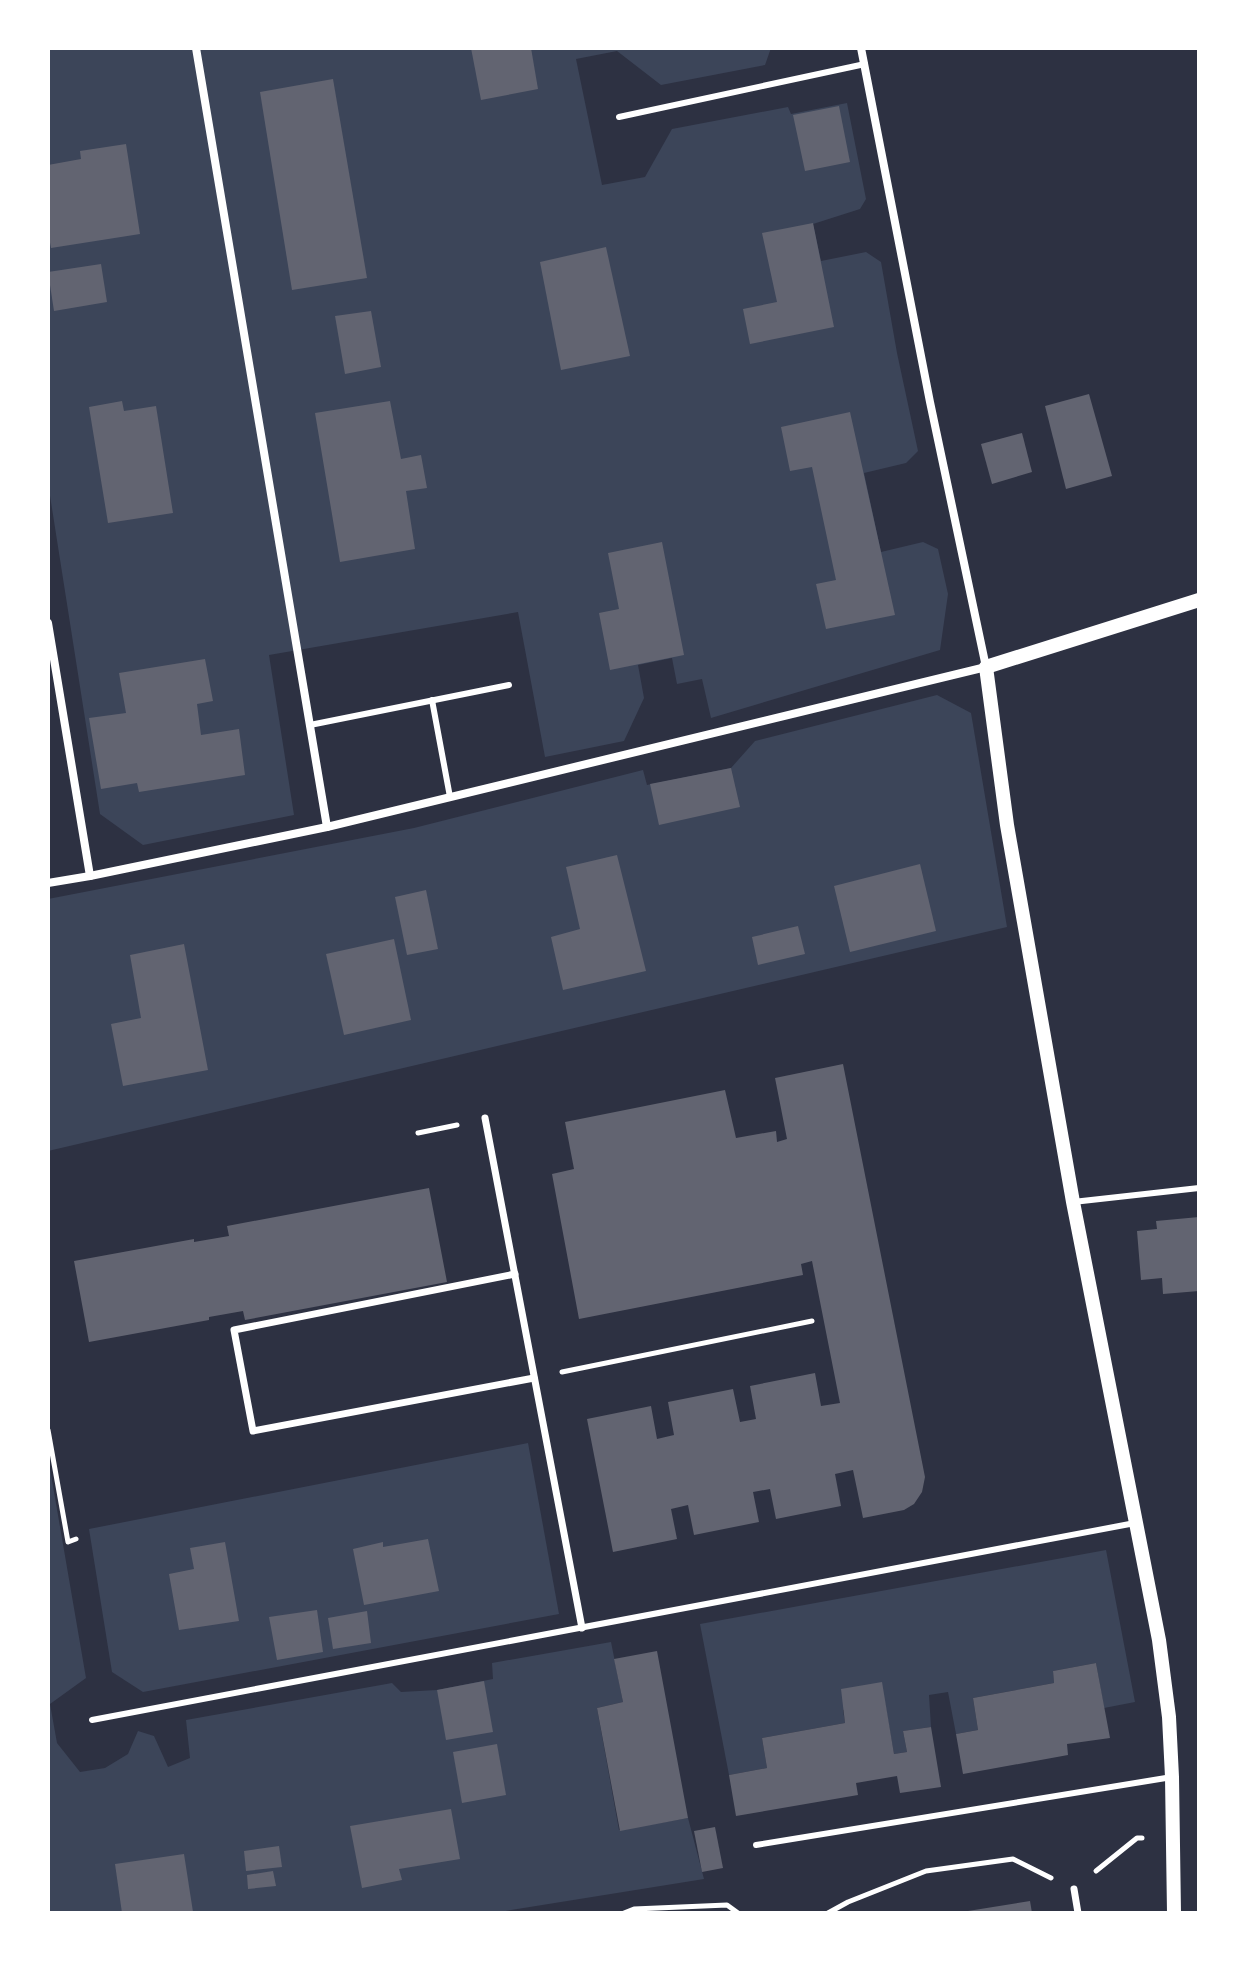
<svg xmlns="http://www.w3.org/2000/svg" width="1247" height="1961" font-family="'Varela Round',sans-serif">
<rect width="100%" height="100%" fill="#2d3142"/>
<g fill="#3c4559">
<path d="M 48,48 L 771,48 L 765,65 L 661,85 L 617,51 L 576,59 L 602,185 L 645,177 L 672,129 L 788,107 L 791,114 L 847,103 L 866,199 L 860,209 L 813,224 L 821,261 L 866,252 L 881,262 L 897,353 L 918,451 L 906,463 L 864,473 L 881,552 L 923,542 L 938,549 L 948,594 L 940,650 L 711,718 L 702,679 L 677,684 L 672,658 L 638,665 L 644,698 L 624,741 L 545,757 L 518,612 L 269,655 L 294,815 L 143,845 L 100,814 L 48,483 Z"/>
<path d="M 937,695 L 971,713 L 1007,927 L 48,1151 L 48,899 L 414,828 L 643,770 L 647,785 L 731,768 L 755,741 Z"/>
<path d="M 528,1443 L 559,1614 L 143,1692 L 112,1672 L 89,1529 Z"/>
<path d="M 48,1457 L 86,1678 L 50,1704 L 57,1743 L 80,1772 L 105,1768 L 128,1754 L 138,1731 L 154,1736 L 168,1767 L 190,1758 L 186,1720 L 392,1683 L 401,1692 L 437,1690 L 493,1679 L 492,1663 L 611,1642 L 623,1702 L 597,1708 L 619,1830 L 688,1818 L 704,1879 L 493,1913 L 48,1913 Z"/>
<path d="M 1106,1550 L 1135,1702 L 1104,1708 L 1096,1663 L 1053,1671 L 1054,1683 L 973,1698 L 978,1730 L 956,1734 L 948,1692 L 929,1695 L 931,1727 L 903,1731 L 907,1752 L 894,1754 L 885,1703 L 843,1710 L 845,1723 L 762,1738 L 767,1768 L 729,1775 L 700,1624 Z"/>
</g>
<g fill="#626471">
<path d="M 471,48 L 531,48 L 538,89 L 481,100 Z"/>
<path d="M 333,79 L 367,278 L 292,290 L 260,92 Z"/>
<path d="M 839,106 L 850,162 L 805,171 L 793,115 Z"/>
<path d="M 126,144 L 140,234 L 51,248 L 48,232 L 48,165 L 81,159 L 80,151 Z"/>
<path d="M 813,223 L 834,327 L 750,344 L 743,309 L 777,302 L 762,233 Z"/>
<path d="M 606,247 L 630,356 L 561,370 L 540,262 Z"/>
<path d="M 101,264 L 107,302 L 54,311 L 48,272 Z"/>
<path d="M 371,311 L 381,367 L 345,374 L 335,316 Z"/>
<path d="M 1089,394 L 1112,476 L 1066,489 L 1045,406 Z"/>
<path d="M 122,401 L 124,411 L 156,406 L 173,513 L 108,523 L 89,407 Z"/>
<path d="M 390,401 L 401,459 L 421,455 L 427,488 L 406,491 L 415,549 L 340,562 L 315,413 Z"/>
<path d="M 850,412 L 895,615 L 826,629 L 816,584 L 836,580 L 812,467 L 790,471 L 781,427 Z"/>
<path d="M 1022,433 L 1032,472 L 992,484 L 981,444 Z"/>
<path d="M 662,542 L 684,655 L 610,670 L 599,613 L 619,609 L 608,553 Z"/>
<path d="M 205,659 L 213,701 L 197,704 L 201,735 L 239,729 L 245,775 L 139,792 L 137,783 L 101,789 L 89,718 L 126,713 L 119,673 Z"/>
<path d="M 731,768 L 740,807 L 659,825 L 650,784 Z"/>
<path d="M 617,855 L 646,971 L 563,990 L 551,937 L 580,929 L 566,867 Z"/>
<path d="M 920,864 L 936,931 L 850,952 L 834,886 Z"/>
<path d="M 426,890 L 438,949 L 407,955 L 395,897 Z"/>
<path d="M 798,926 L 805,954 L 758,965 L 752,937 Z"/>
<path d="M 394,939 L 411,1020 L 344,1035 L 326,954 Z"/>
<path d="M 184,944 L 208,1070 L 123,1086 L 111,1024 L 141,1018 L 130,955 Z"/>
<path d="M 843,1064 L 925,1477 L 922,1492 L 914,1504 L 904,1510 L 863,1518 L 853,1470 L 835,1474 L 841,1506 L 776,1519 L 770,1489 L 753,1492 L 759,1522 L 694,1535 L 688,1505 L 671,1509 L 677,1539 L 613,1552 L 587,1419 L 651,1406 L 657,1439 L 674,1435 L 668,1402 L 733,1389 L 740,1422 L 756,1419 L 750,1386 L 815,1373 L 821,1406 L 840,1403 L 812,1261 L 801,1264 L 803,1275 L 579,1319 L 552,1174 L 574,1169 L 565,1122 L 725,1090 L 736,1138 L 776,1131 L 777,1142 L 787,1139 L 775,1078 Z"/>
<path d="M 429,1188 L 447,1282 L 245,1320 L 243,1311 L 209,1317 L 209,1320 L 89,1342 L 74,1261 L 194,1239 L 194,1242 L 229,1236 L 227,1226 Z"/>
<path d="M 1199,1217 L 1199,1291 L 1163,1294 L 1162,1278 L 1141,1280 L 1137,1231 L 1157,1229 L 1156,1221 Z"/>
<path d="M 428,1539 L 439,1591 L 364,1605 L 353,1549 L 383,1542 L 383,1547 Z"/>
<path d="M 225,1542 L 239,1621 L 179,1630 L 169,1574 L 194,1569 L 190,1548 Z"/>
<path d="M 317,1610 L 323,1652 L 277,1660 L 269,1617 Z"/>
<path d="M 367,1611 L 371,1643 L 333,1649 L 328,1618 Z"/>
<path d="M 657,1651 L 688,1818 L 620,1831 L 597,1708 L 623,1702 L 614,1659 Z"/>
<path d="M 1096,1663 L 1110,1738 L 1067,1744 L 1068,1755 L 963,1774 L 956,1734 L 978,1730 L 973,1698 L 1054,1683 L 1053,1671 Z"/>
<path d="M 484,1681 L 493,1732 L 446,1740 L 437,1690 Z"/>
<path d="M 882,1682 L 894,1754 L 907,1752 L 903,1731 L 931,1727 L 941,1787 L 900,1793 L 897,1776 L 856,1783 L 858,1795 L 736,1816 L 729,1775 L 767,1768 L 762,1738 L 845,1723 L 841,1689 Z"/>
<path d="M 497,1744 L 506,1795 L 462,1803 L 453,1752 Z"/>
<path d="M 451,1809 L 460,1859 L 399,1869 L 402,1880 L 362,1888 L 350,1826 Z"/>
<path d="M 715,1827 L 723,1868 L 702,1872 L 694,1831 Z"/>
<path d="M 279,1846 L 282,1867 L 246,1871 L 244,1851 Z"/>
<path d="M 184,1854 L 193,1912 L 122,1913 L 115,1864 Z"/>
<path d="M 273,1871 L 276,1886 L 248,1889 L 247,1875 Z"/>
<path d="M 1030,1901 L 1032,1913 L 969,1913 L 968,1911 Z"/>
</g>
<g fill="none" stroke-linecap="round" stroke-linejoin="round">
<g stroke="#fff" stroke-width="5">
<path d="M 418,1133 L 457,1125"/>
<path d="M 562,1372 L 812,1321"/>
<path d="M 48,1430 L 68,1542 L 76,1539"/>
<path d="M 1096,1871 L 1137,1838 L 1142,1838"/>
<path d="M 624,1913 L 634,1909 L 727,1905 L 738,1913"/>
<path d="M 828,1913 L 848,1902 L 926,1871 L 1013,1859 L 1051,1878"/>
</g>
<g stroke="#fff" stroke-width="6">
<path d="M 619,117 L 865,64"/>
<path d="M 432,700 L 450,797"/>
<path d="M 310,725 L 509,685"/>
<path d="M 1073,1202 L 1199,1188"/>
<path d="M 92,1720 L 1135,1523"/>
<path d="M 756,1845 L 1172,1777"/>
</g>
<g stroke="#fff" stroke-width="7">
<path d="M 485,1118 L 582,1628"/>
<path d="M 515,1274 L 234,1330 L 253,1431 L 534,1378"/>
<path d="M 1074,1889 L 1078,1913"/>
</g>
<g stroke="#fff" stroke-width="8">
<path d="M 196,48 L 327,827"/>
<path d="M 48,623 L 90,876"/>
<path d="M 48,883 L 90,876 L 327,827 L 986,667 L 930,402 L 861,48"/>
</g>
<path stroke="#fff" stroke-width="14" d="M 1174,1913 L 1172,1777 L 1169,1717 L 1159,1640 L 1073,1202 L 1007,825 L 986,667 L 1199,600"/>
</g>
<rect width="1247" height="1961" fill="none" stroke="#ffffff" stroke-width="100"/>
</svg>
